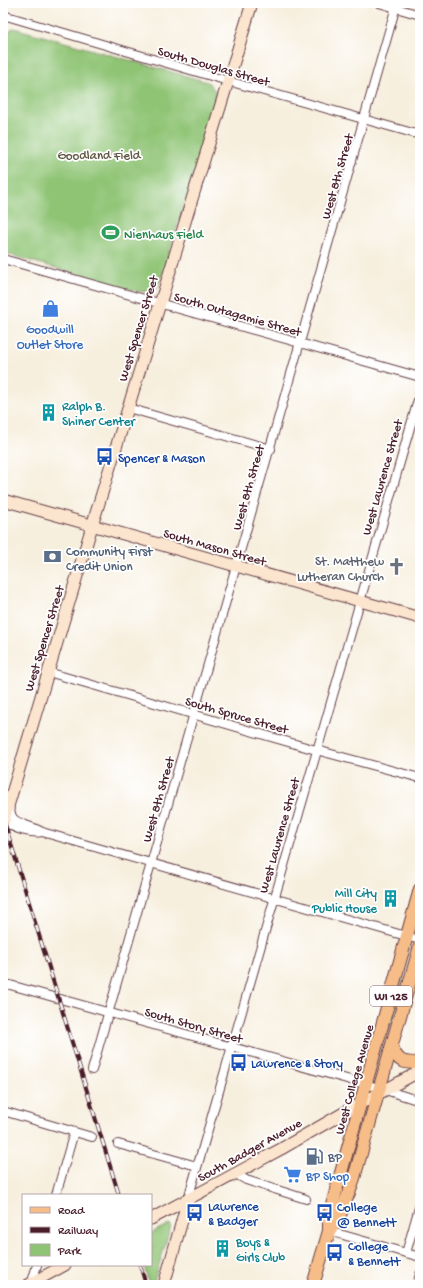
<svg xmlns="http://www.w3.org/2000/svg" width="423" height="1288" font-family="'Gochi Hand',sans-serif">
<rect width="100%" height="100%" fill="#fff"/>
<filter id="ink" filterUnits="userSpaceOnUse"><feTurbulence type="fractalNoise" baseFrequency=".025" numOctaves="2"/><feDisplacementMap in="SourceGraphic" scale="8" xChannelSelector="R" yChannelSelector="G"/><feConvolveMatrix kernelMatrix="1 2 1 2 8 2 1 2 1" color-interpolation-filters="sRGB"/></filter>
<filter id="wash" filterUnits="userSpaceOnUse"><feTurbulence type="fractalNoise" baseFrequency=".012" numOctaves="4" result="noise"/><feDisplacementMap in="SourceGraphic" scale="16" xChannelSelector="R" yChannelSelector="G"/><feGaussianBlur stdDeviation="0.9" result="paint"/><feColorMatrix in="noise" values="0 0 0 0 0 0 0 0 0 0 0 0 0 0 0 0 0 1.4 0 .05"/><feComposite in="paint" operator="in"/></filter>
<g filter="url(#wash)">
<rect width="100%" height="100%" fill="#f7efde"/>
<g fill="#8fc475" stroke="#6c7250">
<path d="M 14,28 L 208,82 L 215,91 L 216,102 L 160,282 C 154,294 147,292 136,291 L 3,253 L 3,52 C 5,44 6,32 14,28 Z"/>
<path d="M 402,976 L 404,976 L 397,1011 L 384,1050 L 391,1016 Z"/>
<path d="M 354,1144 L 355,1144 L 352,1169 L 347,1184 L 346,1183 L 345,1177 Z"/>
<path d="M 169,1224 L 171,1226 L 153,1285 L 149,1285 L 144,1265 L 151,1265 L 151,1233 Z"/>
</g>
</g>
<g filter="url(#ink)">
<g fill="none" stroke-linecap="round" stroke-linejoin="round">
<defs>
<g id="street">
<path d="M 379,3 L 420,15"/>
<path d="M 3,15 L 228,81 L 420,135"/>
<path d="M 3,259 L 420,377"/>
<path d="M 128,408 L 271,449"/>
<path d="M 48,672 L 309,748 L 420,778"/>
<path d="M 9,805 C 10,809 10,814 13,818 C 17,824 35,827 42,832 L 420,940"/>
<path d="M 4,821 C 14,829 29,834 42,832"/>
<path d="M 3,983 L 379,1088 L 420,1101"/>
<path d="M 92,1070 L 397,3"/>
<path d="M 3,1111 L 92,1137"/>
<path d="M 118,1144 L 197,1166"/>
<path d="M 236,1174 L 246,1180 L 306,1199"/>
<path d="M 56,1195 L 74,1132"/>
<path d="M 188,1199 L 420,393"/>
<path d="M 329,1231 L 420,1257"/>
<path d="M 406,1253 L 420,1204"/>
<path d="M 31,1285 L 37,1265"/>
<path d="M 417,1285 L 420,1274"/>
</g>
<g id="secondary">
<path d="M 3,500 L 420,618"/>
<path d="M 3,823 L 92,526 L 252,3"/>
<path d="M 151,1219 L 281,1149 L 347,1111 L 420,1071"/>
<path d="M 28,1285 L 65,1265"/>
<path d="M 164,1285 L 188,1199"/>
</g>
<g id="primary">
<path d="M 392,1047 C 398,1063 404,1063 420,1063"/>
<path d="M 329,1231 L 339,1217 L 352,1185 L 420,946"/>
<path d="M 313,1285 L 329,1231 L 329,1216 L 346,1155 L 420,889"/>
</g>
</defs>
<use href="#street" stroke="#643e46" stroke-width="10"/>
<use href="#secondary" stroke="#643e46" stroke-width="13"/>
<use href="#primary" stroke="#643e46" stroke-width="14"/>
<use href="#street" stroke="#fff" stroke-width="8"/>
<use href="#secondary" stroke="#fce5cf" stroke-width="11"/>
<use href="#primary" stroke="#f7bd88" stroke-width="12"/>
<defs>
<g id="rail">
<path d="M 3,818 L 119,1195"/>
<path d="M 140,1265 L 146,1285"/>
</g>
</defs>
<use href="#rail" stroke="#4a1f2b" stroke-width="4"/>
<use href="#rail" stroke="#fff" stroke-width="2.5" stroke-dasharray="8" stroke-linecap="butt"/>
</g>
</g>
<defs>
<symbol id="stadium-bare" viewBox="-9 -9 18 18"><path d="M0-5a6.5 5 0 1 0 0 10a6.5 5 0 1 0 0-10ZM-3.5-1.8h7v3.6h-7Z" fill="#2e9e5b" stroke="#fff" stroke-width="2.5" paint-order="stroke"/></symbol>
<symbol id="shop-bare" viewBox="-9 -9 18 18"><path d="M-5-2.5h2.3a2.7 3.5 0 0 1 5.4 0H5L5.5 6h-11ZM-1.5-2.5h3a1.5 2.3 0 0 0-3 0Z" fill="#3f7fe0" stroke="#fff" stroke-width="2.5" paint-order="stroke"/></symbol>
<symbol id="building-bare" viewBox="-9 -9 18 18"><path d="M-4-6H4V6H1V3H-1V6H-4ZM-2.5-4.3h1.7v1.8h-1.7ZM.8-4.3h1.7v1.8H.8ZM-2.5-1h1.7V.8h-1.7ZM.8-1h1.7V.8H.8Z" fill="#0f9aa8" stroke="#fff" stroke-width="2.5" paint-order="stroke"/></symbol>
<symbol id="bus-bare" viewBox="-9 -9 18 18"><path d="M-5-6H5V4H4V6H2V4H-2V6H-4V4H-5ZM-3.5-4V0h7V-4ZM-3.5 1.2v1.5H-2V1.2ZM2 1.2v1.5H3.5V1.2Z" fill="#1a4fb4" stroke="#fff" stroke-width="2.5" paint-order="stroke"/></symbol>
<symbol id="bank-bare" viewBox="-9 -9 18 18"><path d="M-6-4H6V4H-6ZM0-2.3a2.3 2.3 0 1 0 0 4.6a2.3 2.3 0 1 0 0-4.6Z" fill="#5c6f8a" stroke="#fff" stroke-width="2.5" paint-order="stroke"/></symbol>
<symbol id="church-bare" viewBox="-9 -9 18 18"><path d="M-1.2-6h2.4v3.5h3.3v2.4h-3.3V6h-2.4V-.1h-3.3v-2.4h3.3Z" fill="#6b7280" stroke="#fff" stroke-width="2.5" paint-order="stroke"/></symbol>
<symbol id="fuel-bare" viewBox="-9 -9 18 18"><path d="M-5.5-6h7V0h2V4h1.3V-2.5L3-4.5l.8-.8L6-3V5H2.5V1h-1V6h-7ZM-4.2-4.7v3.2H.2V-4.7Z" fill="#5c6f8a" stroke="#fff" stroke-width="2.5" paint-order="stroke"/></symbol>
<symbol id="supermarket-bare" viewBox="-9 -9 18 18"><path d="M-6-5.5h2.5l.6 2H6L4.5 2H-2.5L-4.4-4H-6ZM-1.5 3.2a1.3 1.3 0 1 0 .1 0ZM3 3.2a1.3 1.3 0 1 0 .1 0Z" fill="#3f7fe0" stroke="#fff" stroke-width="2.5" paint-order="stroke"/></symbol>
</defs>
<g fill-rule="evenodd">
<use href="#stadium-bare" x="98" y="220" width="25" height="25"/>
<use href="#shop-bare" x="38" y="296" width="25" height="25"/>
<use href="#building-bare" x="36" y="400" width="25" height="25"/>
<use href="#bus-bare" x="92" y="444" width="25" height="25"/>
<use href="#bank-bare" x="40" y="544" width="25" height="25"/>
<use href="#church-bare" x="384" y="554" width="25" height="25"/>
<use href="#building-bare" x="378" y="886" width="25" height="25"/>
<use href="#bus-bare" x="226" y="1050" width="25" height="25"/>
<use href="#fuel-bare" x="302" y="1144" width="25" height="25"/>
<use href="#supermarket-bare" x="280" y="1162" width="25" height="25"/>
<use href="#bus-bare" x="182" y="1200" width="25" height="25"/>
<use href="#bus-bare" x="312" y="1200" width="25" height="25"/>
<use href="#building-bare" x="210" y="1236" width="25" height="25"/>
<use href="#bus-bare" x="322" y="1240" width="25" height="25"/>
</g>
<g text-anchor="middle" stroke-width="3.5" stroke-linejoin="round" paint-order="stroke">
<rect fill="#fff" stroke="#80626b" stroke-width="1" x="370" y="986" width="42" height="20" rx="3"/>
<g font-size="12" font-weight="bold" fill="#4a1f2b">
<text x="391" y="1000">WI 125</text>
</g>
<g font-size="13" fill="#4a1f2b" stroke="#fff">
<text transform="translate(214 65) rotate(16)" y="5">South Douglas Street</text>
<text transform="translate(336 176) rotate(-74)" y="5">West 8th Street</text>
<text transform="translate(238 313) rotate(16)" y="5">South Outagamie Street</text>
<text transform="translate(137 328) rotate(-73)" y="5">West Spencer Street</text>
<text transform="translate(381 477) rotate(-74)" y="5">West Lawrence Street</text>
<text transform="translate(247 487) rotate(-74)" y="5">West 8th Street</text>
<text transform="translate(215 546) rotate(16)" y="5">South Mason Street</text>
<text transform="translate(43 638) rotate(-73)" y="5">West Spencer Street</text>
<text transform="translate(237 714) rotate(16)" y="5">South Spruce Street</text>
<text transform="translate(157 799) rotate(-74)" y="5">West 8th Street</text>
<text transform="translate(278 835) rotate(-74)" y="5">West Lawrence Street</text>
<text transform="translate(194 1024) rotate(16)" y="5">South Story Street</text>
<text transform="translate(353 1079) rotate(-74)" y="5">West College Avenue</text>
<text transform="translate(249 1149) rotate(-29)" y="5">South Badger Avenue</text>
</g>
<g font-size="13" fill="#625945" stroke="#fff">
<text x="99" y="159">Goodland Field</text>
</g>
<g font-size="13" fill="#27864d" stroke="#fff" text-anchor="start">
<text x="124" y="238">Nienhaus Field</text>
</g>
<g font-size="13" fill="#366cbe" stroke="#fff">
<text x="50" y="333">Goodwill<tspan x="50" dy="15">Outlet Store</tspan></text>
<text x="306" y="1180" text-anchor="start">BP Shop</text>
</g>
<g font-size="13" fill="#0d838f" stroke="#fff" text-anchor="start">
<text x="62" y="410">Ralph B.<tspan x="62" dy="15">Shiner Center</tspan></text>
<text x="377" y="897" text-anchor="end">Mill City<tspan x="377" dy="15">Public House</tspan></text>
<text x="236" y="1246">Boys &amp;<tspan x="236" dy="15">Girls Club</tspan></text>
</g>
<g font-size="13" fill="#164399" stroke="#fff" text-anchor="start">
<text x="118" y="462">Spencer &amp; Mason</text>
<text x="251" y="1067">Lawrence &amp; Story</text>
<text x="208" y="1210">Lawrence<tspan x="208" dy="15">&amp; Badger</tspan></text>
<text x="337" y="1211">College<tspan x="337" dy="15">@ Bennett</tspan></text>
<text x="348" y="1250">College<tspan x="348" dy="15">&amp; Bennett</tspan></text>
</g>
<g font-size="13" fill="#4e5e75" stroke="#fff" text-anchor="start">
<text x="66" y="555">Community First<tspan x="66" dy="15">Credit Union</tspan></text>
<text x="328" y="1161">BP</text>
</g>
<g font-size="13" fill="#5b616d" stroke="#fff" text-anchor="end">
<text x="384" y="565">St. Matthew<tspan x="384" dy="15">Lutheran Church</tspan></text>
</g>
</g>
<rect width="423" height="1288" fill="none" stroke="#fff" stroke-width="16"/>
<rect x="22" y="1194" width="130" height="72" fill="#ffffff" stroke="#b7a5aa"/>
<rect x="30" y="1207" width="20" height="6" fill="#f7bd88" stroke="#b7a5aa"/>
<text x="58" y="1214" font-size="12" fill="#4a1f2b">Road</text>
<rect x="30" y="1227" width="20" height="6" fill="#4a1f2b" stroke="#b7a5aa"/>
<text x="58" y="1234" font-size="12" fill="#4a1f2b">Railway</text>
<rect x="30" y="1244" width="20" height="12" fill="#8fc475" stroke="#b7a5aa"/>
<text x="58" y="1254" font-size="12" fill="#4a1f2b">Park</text>
</svg>
